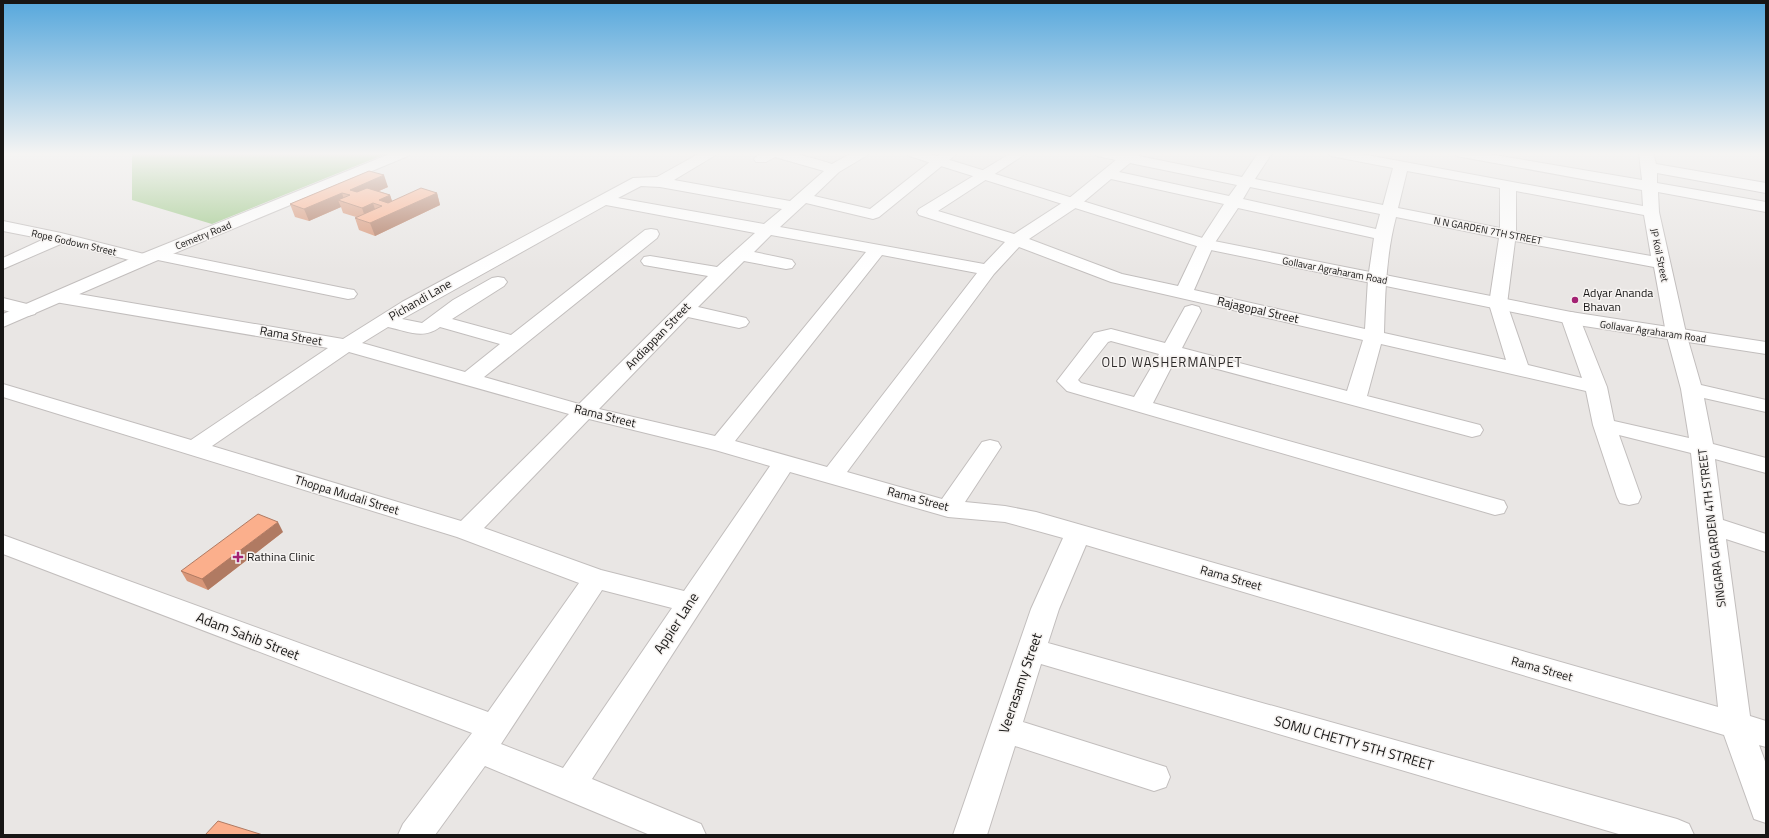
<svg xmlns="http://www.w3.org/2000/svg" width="1769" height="838" font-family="'Titillium Web',sans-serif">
<rect width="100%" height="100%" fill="#e9e6e4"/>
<path fill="#9dc888" d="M 132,153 L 388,153 L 212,224 L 132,200 Z"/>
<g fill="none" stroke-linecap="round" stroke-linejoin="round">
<defs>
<g id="street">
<path d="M 700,153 L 716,153 L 714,156 L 674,180 L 790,201 L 824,171 L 775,157 L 766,162 L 756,162 L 754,159 C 766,142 815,159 832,164 L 852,153 L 868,153 L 866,156 L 839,172 L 814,196 L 870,209 L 941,153 L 956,153 L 954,156 L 879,217 L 873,219 L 806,203 L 780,227 L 984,264 L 1005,242 L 919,215 L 917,212 L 919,209 L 1011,153 L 1027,153 L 938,211 L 1014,234 L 1068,199 L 1116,160 L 1097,156 L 1095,153 L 1141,153 L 1139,156 L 1242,177 L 1258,153 L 1272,153 L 1255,179 L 1383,205 L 1393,168 L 1336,157 L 1331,156 L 1329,153 L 1356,153 L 1643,206 L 1642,190 L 1462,157 L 1457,156 L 1455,153 L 1483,153 L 1642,180 L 1639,153 L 1653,153 L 1656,164 L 1766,183 L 1766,193 L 1657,173 L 1657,183 L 1766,202 L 1766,212 L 1658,192 L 1659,212 L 1686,333 L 1701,385 L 1766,400 L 1766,412 L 1704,398 L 1713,444 L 1766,458 L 1766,473 L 1715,459 L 1723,520 L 1766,534 L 1766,552 L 1726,539 L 1750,716 L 1766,721 L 1766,747 L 1759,745 L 1766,764 L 1766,823 L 1754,819 L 1724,735 L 1086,545 L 1059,609 L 1048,643 L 1677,819 L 1689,824 L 1694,835 L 1622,835 L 1041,664 L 1023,722 L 1166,767 L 1170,777 L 1166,787 L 1154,791 L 1015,746 L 987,835 L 953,835 L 1031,609 L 1063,538 L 1005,522 L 948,517 L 790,472 L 592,779 L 701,824 L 706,835 L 650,835 L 485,766 L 435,835 L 398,835 L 403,824 L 472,733 L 3,554 L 3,535 L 488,712 L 579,583 L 457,537 L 3,397 L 3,384 L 191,440 L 328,348 L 61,303 L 54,301 L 52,297 L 54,293 L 61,291 L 343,339 L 402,302 L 633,178 L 657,177 ZM 1130,163 L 1237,185 L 1229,196 L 1119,172 ZM 1407,171 L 1500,188 L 1500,228 L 1398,208 ZM 1111,179 L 1224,204 L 1198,244 L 1178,286 L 1122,274 L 1029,239 L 1080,205 ZM 641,186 L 660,187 L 782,209 L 764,224 L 618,198 ZM 1250,187 L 1380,214 L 1376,229 L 1243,199 ZM 1516,191 L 1644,215 L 1651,256 L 1516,232 ZM 606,205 L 755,233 L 717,267 L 650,256 L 644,257 L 641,261 L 644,265 L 708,276 L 579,404 L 484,377 L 657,238 L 659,234 L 657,230 L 651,229 L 645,230 L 511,335 L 452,319 L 504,286 L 507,282 L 504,278 L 498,277 L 492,278 L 453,300 L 422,323 L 402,319 ZM 1238,208 L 1374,238 L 1368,279 L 1365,329 L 1194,290 L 1214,244 ZM 1396,217 L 1499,238 L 1489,304 L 1506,360 L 1384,333 C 1385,294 1386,255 1396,217 ZM 771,235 L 866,252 L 715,436 L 599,409 L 688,317 L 739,328 L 746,326 L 749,322 L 746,318 L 698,307 L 744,261 L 786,269 L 792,268 L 795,264 L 792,260 L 754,252 ZM 1515,241 L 1654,267 L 1666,333 L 1681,389 L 1689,438 L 1614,421 L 1607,387 L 1578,314 L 1571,312 L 1564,314 L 1561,318 L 1582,378 L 1528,365 L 1507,304 ZM 1019,247 L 1111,282 L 1363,340 L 1347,391 L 1182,348 L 1201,311 L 1199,307 L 1192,305 L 1185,307 L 1165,343 L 1111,329 L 1094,333 L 1057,381 L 1067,391 L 1495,515 L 1504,513 L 1507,507 L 1504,501 L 1153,403 L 1176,358 L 1472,437 L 1480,435 L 1483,430 L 1480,425 L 1367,396 L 1381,344 L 1586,391 L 1593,425 L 1617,497 L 1620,503 L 1629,505 L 1638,503 L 1641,497 L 1619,435 L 1691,453 L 1718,707 L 1036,512 L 1005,506 L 965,502 L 1001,447 L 998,442 L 990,440 L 982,442 L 942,499 L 847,472 L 994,274 ZM 882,255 L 977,273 L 827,467 L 735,441 ZM 388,327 C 407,331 423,340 440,327 L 500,344 L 465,372 L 362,343 ZM 1111,341 L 1159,354 L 1134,397 L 1081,383 L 1078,380 L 1108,342 ZM 349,352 L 569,414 L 461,521 L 212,446 ZM 589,419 L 715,450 L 770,466 L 684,591 L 601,570 L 484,528 ZM 602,590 L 672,608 L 563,768 L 501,744 Z"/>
<path d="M 3,221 L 61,233 L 148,255 L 150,251 L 156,250 L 348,289 L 354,290 L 357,294 L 354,298 L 348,299 L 153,259 L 151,263 L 145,264 L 63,243 L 3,269 L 3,258 L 44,239 L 3,231 Z"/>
<path d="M 3,298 L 35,306 L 37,310 L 35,314 L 28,316 L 3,310 Z"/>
</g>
<g id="secondary">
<path d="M 392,153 L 410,153 L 408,156 L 151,263 L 3,327 L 3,314 L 139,255 Z"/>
<path d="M 907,153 L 927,153 L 1209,240 L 1571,312 L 1766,342 L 1766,354 L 1571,324 L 1206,249 L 909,156 Z"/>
</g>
</defs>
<use href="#street" stroke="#c2bebd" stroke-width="2"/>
<use href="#secondary" stroke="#c2bebd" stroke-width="2"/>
<use href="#street" fill="#fff" fill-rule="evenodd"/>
<use href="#secondary" fill="#fff" fill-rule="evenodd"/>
</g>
<g fill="#d89678">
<path d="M 369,171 L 388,187 L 379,191 L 390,195 L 392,201 L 437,193 L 440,205 L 375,236 L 359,230 L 355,218 L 356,217 L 343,213 L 341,207 L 309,221 L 295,217 L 290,204 Z"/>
<path d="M 283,532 L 208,590 L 187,581 L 181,571 Z"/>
</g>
<g fill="#b07a62">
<path d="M 384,175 L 388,187 L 354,202 L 350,190 Z"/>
<path d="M 342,193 L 345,203 L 338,200 L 341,207 L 309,221 L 304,209 Z"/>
<path d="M 437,193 L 440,205 L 375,236 L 370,223 Z"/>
<path d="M 390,195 L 394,207 L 379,200 Z"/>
<path d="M 373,203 L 377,216 L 366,220 L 362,208 Z"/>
<path d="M 278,522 L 283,532 L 208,590 L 202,579 Z"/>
</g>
<g fill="#fbaf8c" stroke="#b07a62">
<path d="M 369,171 L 384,175 L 350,190 L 357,192 L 367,188 L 390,195 L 379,200 L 388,203 L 421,188 L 437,193 L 370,223 L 355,218 L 382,206 L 373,203 L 362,208 L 338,200 L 350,195 L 342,193 L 304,209 L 290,204 Z"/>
<path d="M 258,514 L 278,522 L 202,579 L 181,571 Z"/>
<path d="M 218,821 L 263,835 L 205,835 Z"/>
</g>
<linearGradient id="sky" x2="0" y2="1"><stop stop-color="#56a7dc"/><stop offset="0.57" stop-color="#f5f4f3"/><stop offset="1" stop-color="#f5f4f3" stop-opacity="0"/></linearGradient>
<rect width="1769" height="270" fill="url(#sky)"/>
<g fill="#a32273" stroke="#f6f3f1" stroke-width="1.5">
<circle cx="1575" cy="300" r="4"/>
<path d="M236 551h4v4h4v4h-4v4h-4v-4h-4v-4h4z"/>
</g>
<g text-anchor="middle" stroke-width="3" stroke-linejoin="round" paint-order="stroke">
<g font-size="10" fill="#171615" stroke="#f6f3f1">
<text transform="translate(1488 230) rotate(11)" y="4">N N GARDEN 7TH STREET</text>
<text transform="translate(203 235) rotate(-22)" y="4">Cemetry Road</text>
<text transform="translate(74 242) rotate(13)" y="4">Rope Godown Street</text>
<text transform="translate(1660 255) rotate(78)" y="4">JP Koil Street</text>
<text transform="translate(1335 270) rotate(11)" y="4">Gollavar Agraharam Road</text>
<text transform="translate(1653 331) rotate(8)" y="4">Gollavar Agraharam Road</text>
</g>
<g font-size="12" fill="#171615" stroke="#f6f3f1" text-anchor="start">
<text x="1583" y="297">Adyar Ananda<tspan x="1583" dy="14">Bhavan</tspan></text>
<text x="247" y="561">Rathina Clinic</text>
</g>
<g font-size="12" fill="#171615" stroke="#f6f3f1">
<text transform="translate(420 300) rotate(-30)" y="4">Pichandi Lane</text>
<text transform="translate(1258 310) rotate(13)" y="4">Rajagopal Street</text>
<text transform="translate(291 336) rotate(10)" y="4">Rama Street</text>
<text transform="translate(658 336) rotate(-46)" y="4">Andiappan Street</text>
<text transform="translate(605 416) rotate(14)" y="4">Rama Street</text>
<text transform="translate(347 495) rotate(17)" y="4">Thoppa Mudali Street</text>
<text transform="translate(918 499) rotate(15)" y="4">Rama Street</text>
<text transform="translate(1712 528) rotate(-97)" y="4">SINGARA GARDEN 4TH STREET</text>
<text transform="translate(1231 578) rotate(16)" y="4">Rama Street</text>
<text transform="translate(1542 669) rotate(16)" y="4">Rama Street</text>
</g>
<g font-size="13" letter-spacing="1" fill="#2e2b2a" stroke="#f6f3f1">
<text x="1172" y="367">OLD WASHERMANPET</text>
</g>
<g font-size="14" fill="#171615" stroke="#f6f3f1">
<text transform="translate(676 623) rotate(-57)" y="5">Appier Lane</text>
<text transform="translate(248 636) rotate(21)" y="5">Adam Sahib Street</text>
<text transform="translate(1020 683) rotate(-71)" y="5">Veerasamy Street</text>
<text transform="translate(1354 743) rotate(16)" y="5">SOMU CHETTY 5TH STREET</text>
</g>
</g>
<rect width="1769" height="838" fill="none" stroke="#171615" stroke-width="8"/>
</svg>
